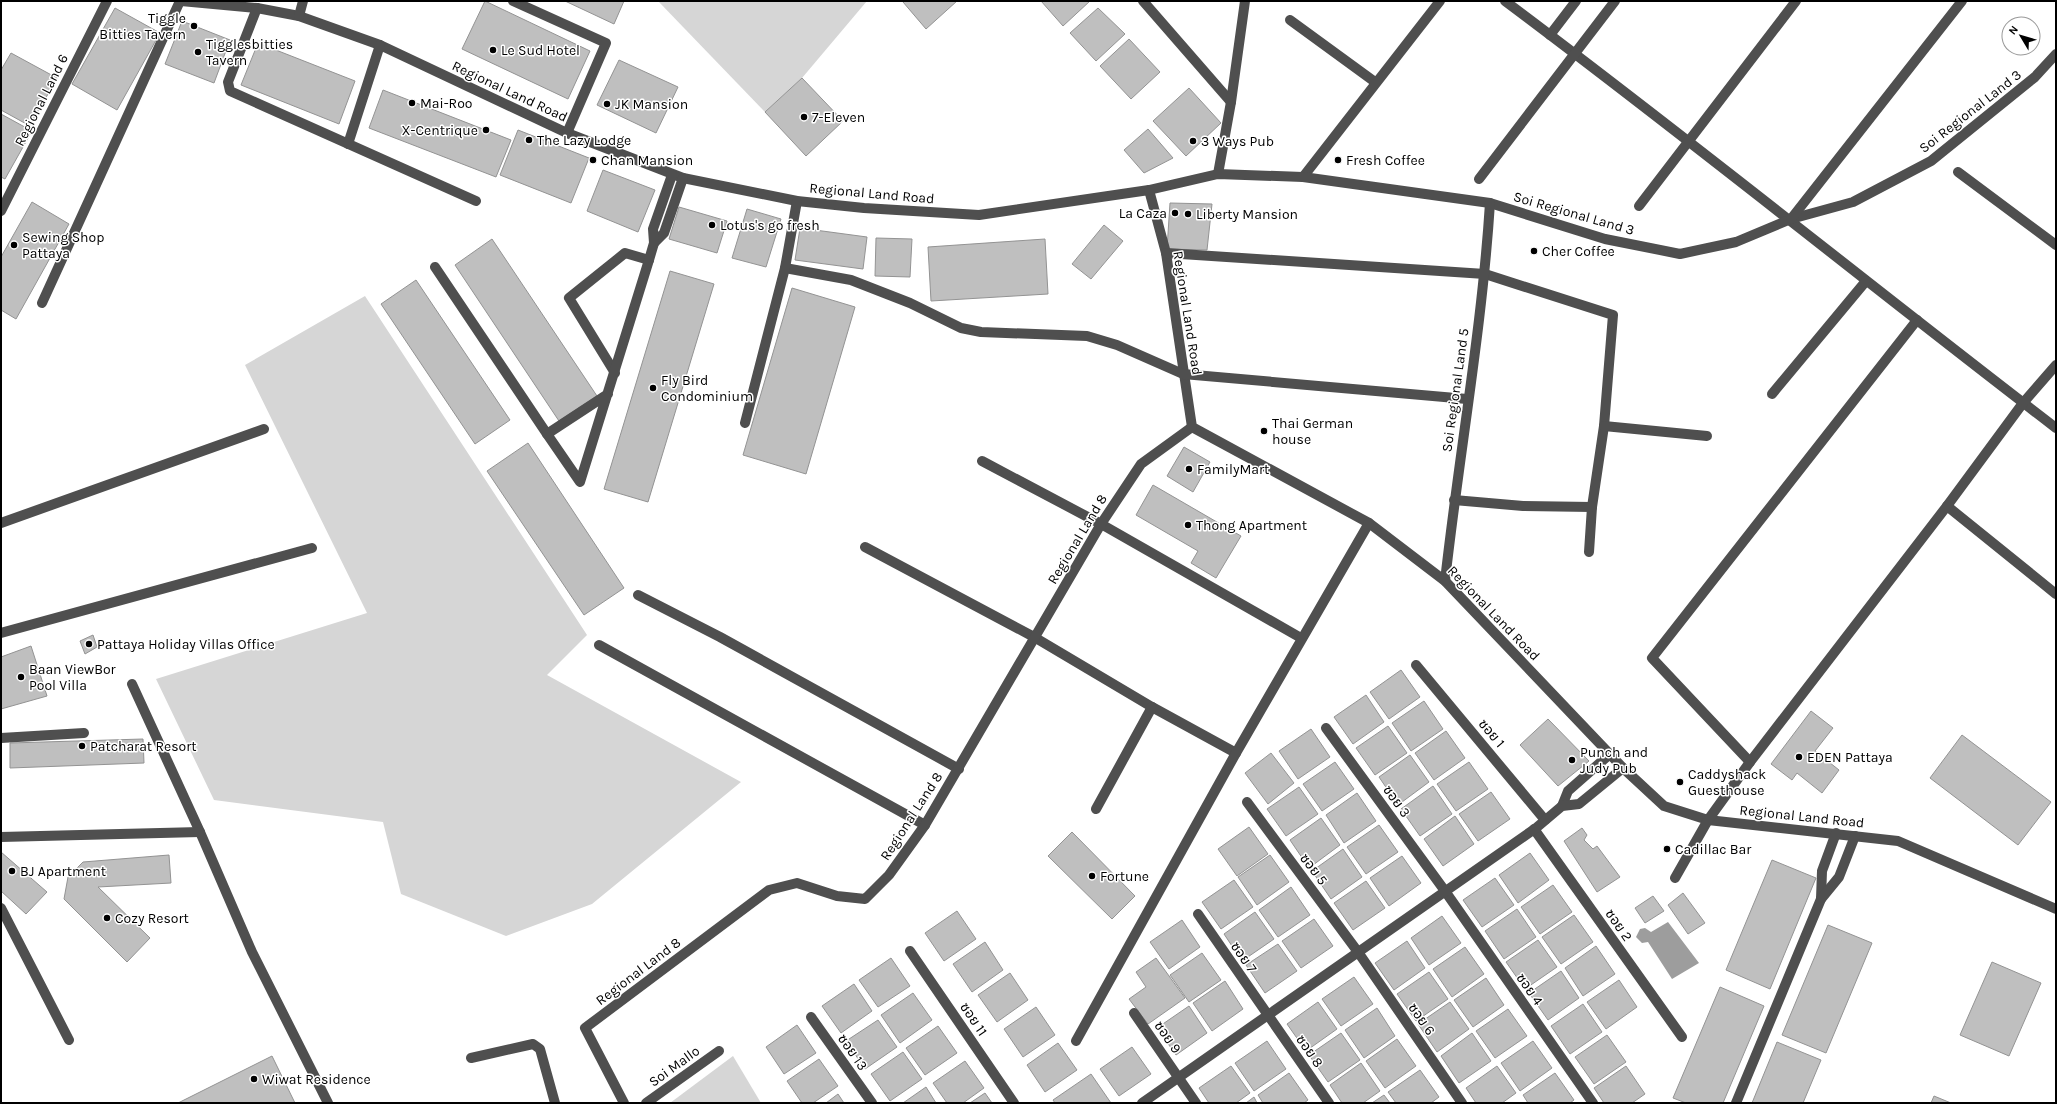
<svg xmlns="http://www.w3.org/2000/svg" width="2057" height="1104" font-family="Karla,'Noto Sans Thai',sans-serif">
<rect width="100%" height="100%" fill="#fff"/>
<g fill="#d6d6d6">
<path d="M 658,1 L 867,1 L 802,78 L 765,112 Z"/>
<path d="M 365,296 L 587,635 L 547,675 L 741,782 L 592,904 L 506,936 L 401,894 L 383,822 L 214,800 L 156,679 L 367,613 L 245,365 Z"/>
<path d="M 733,1056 L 761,1103 L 670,1103 Z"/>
</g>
<path fill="#9d9d9d" d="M 1668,922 L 1699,963 L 1672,979 L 1648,942 L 1642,943 L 1636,937 L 1640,929 L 1645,928 L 1651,932 Z"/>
<g fill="#bfbfbf" stroke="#939393">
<path d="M 485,1 L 590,51 L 568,99 L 462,49 Z"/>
<path d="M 565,1 L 624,1 L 614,24 Z"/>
<path d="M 905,1 L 957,1 L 926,29 L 903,2 Z"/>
<path d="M 1041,1 L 1090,1 L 1063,26 Z"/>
<path d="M 115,8 L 160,33 L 117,110 L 72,84 Z"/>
<path d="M 1098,8 L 1125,34 L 1096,61 L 1070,33 Z"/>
<path d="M 182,21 L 230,40 L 214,83 L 165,64 Z"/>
<path d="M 1129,39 L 1160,72 L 1131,99 L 1100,66 Z"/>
<path d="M 258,43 L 355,81 L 339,124 L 241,85 Z"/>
<path d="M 11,53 L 57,78 L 30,126 L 1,110 L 1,70 Z"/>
<path d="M 619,60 L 678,87 L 656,133 L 597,105 Z"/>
<path d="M 802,78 L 843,121 L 806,156 L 765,112 Z"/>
<path d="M 1189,88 L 1221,123 L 1186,156 L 1153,121 Z"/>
<path d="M 383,90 L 511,140 L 496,177 L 369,128 Z"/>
<path d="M 1,114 L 32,131 L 5,179 L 1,177 Z"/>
<path d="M 1148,129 L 1173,158 L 1144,173 L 1124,150 Z"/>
<path d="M 518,130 L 589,158 L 571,203 L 500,175 Z"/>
<path d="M 603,170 L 655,190 L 638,232 L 587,211 Z"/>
<path d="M 32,202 L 69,224 L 16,319 L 1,310 L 1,257 Z"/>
<path d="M 1170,203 L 1212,204 L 1207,250 L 1167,249 Z"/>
<path d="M 679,207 L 727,221 L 717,253 L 669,239 Z"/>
<path d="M 747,209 L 781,219 L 766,267 L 732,258 Z"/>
<path d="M 1104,225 L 1123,241 L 1091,279 L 1072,264 Z"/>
<path d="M 800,228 L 867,237 L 863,269 L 795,260 Z"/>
<path d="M 876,238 L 912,239 L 910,277 L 875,276 Z"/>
<path d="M 492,239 L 597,396 L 559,421 L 455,265 Z"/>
<path d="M 1045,239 L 1048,294 L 931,301 L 928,247 Z"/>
<path d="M 670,271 L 714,284 L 648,502 L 604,489 Z"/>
<path d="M 416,280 L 510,420 L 475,444 L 381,304 Z"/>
<path d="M 792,288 L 855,307 L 806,474 L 743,455 Z"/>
<path d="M 528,443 L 624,588 L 584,615 L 487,471 Z"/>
<path d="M 1184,447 L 1210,462 L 1193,492 L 1167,476 Z"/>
<path d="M 1153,485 L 1241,536 L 1216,578 L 1191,563 L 1198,551 L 1136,515 Z"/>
<path d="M 93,635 L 97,647 L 85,654 L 80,641 Z"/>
<path d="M 31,646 L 47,696 L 1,709 L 1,657 Z"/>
<path d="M 1401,670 L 1420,697 L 1389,719 L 1370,692 Z"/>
<path d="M 1366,695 L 1384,722 L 1353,744 L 1334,717 Z"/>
<path d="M 1424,701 L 1443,729 L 1411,751 L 1392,723 Z"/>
<path d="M 1811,711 L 1833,728 L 1815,751 L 1839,770 L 1822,793 L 1797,773 L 1792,780 L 1771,764 Z"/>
<path d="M 1548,719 L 1589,761 L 1558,786 L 1520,745 Z"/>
<path d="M 1388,726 L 1407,753 L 1375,775 L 1356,748 Z"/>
<path d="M 1311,729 L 1330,757 L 1298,779 L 1279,751 Z"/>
<path d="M 1446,731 L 1465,758 L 1434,780 L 1415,753 Z"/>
<path d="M 1962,735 L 2051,802 L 2018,845 L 1930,778 Z"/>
<path d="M 143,739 L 144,763 L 10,768 L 10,743 Z"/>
<path d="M 1271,753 L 1294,783 L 1268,804 L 1245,773 Z"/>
<path d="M 1410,755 L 1429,782 L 1398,805 L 1379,777 Z"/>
<path d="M 1335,762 L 1354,789 L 1322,811 L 1303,784 Z"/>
<path d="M 1469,762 L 1488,789 L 1456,811 L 1437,784 Z"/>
<path d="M 1433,786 L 1452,814 L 1420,836 L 1401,809 Z"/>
<path d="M 1299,787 L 1318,814 L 1286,836 L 1267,809 Z"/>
<path d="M 1491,792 L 1510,819 L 1478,841 L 1459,814 Z"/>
<path d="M 1357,793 L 1376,821 L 1344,843 L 1326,815 Z"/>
<path d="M 1455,816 L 1474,844 L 1443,866 L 1424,839 Z"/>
<path d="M 1321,818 L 1340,845 L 1309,868 L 1290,840 Z"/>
<path d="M 1379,825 L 1398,852 L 1366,874 L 1347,847 Z"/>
<path d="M 1249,827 L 1268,854 L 1237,876 L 1218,849 Z"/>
<path d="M 1582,828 L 1587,835 L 1584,840 L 1593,849 L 1597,846 L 1620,877 L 1597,892 L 1564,841 Z"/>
<path d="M 1072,832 L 1135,896 L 1112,919 L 1048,856 Z"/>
<path d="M 1343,849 L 1362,877 L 1331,899 L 1312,871 Z"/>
<path d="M 1,852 L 47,892 L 26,914 L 1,891 Z"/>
<path d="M 1530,853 L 1549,880 L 1518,903 L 1499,875 Z"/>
<path d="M 169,855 L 171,883 L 98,887 L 150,938 L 127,962 L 64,899 L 68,877 L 83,862 Z"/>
<path d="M 1270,855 L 1289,882 L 1257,905 L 1238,877 Z"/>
<path d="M 1402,856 L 1421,883 L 1389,906 L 1370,878 Z"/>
<path d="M 1772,860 L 1816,878 L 1770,989 L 1726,970 Z"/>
<path d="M 1495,878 L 1514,905 L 1482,927 L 1463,900 Z"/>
<path d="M 1234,880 L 1253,907 L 1221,929 L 1202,902 Z"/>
<path d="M 1366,881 L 1385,908 L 1353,930 L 1334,903 Z"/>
<path d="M 1553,885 L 1572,912 L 1540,934 L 1521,907 Z"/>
<path d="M 1291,887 L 1310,915 L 1278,937 L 1259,910 Z"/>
<path d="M 1683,893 L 1705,923 L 1688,934 L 1668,905 Z"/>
<path d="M 1653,896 L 1664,911 L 1645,923 L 1635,908 Z"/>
<path d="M 1517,909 L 1536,937 L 1504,959 L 1485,931 Z"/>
<path d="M 957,911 L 976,939 L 944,961 L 925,933 Z"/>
<path d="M 1255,912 L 1274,939 L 1242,961 L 1224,934 Z"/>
<path d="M 1574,915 L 1593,942 L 1561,964 L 1542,937 Z"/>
<path d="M 1442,916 L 1461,943 L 1429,965 L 1411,938 Z"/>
<path d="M 1314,919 L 1333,946 L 1301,968 L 1282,941 Z"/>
<path d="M 1182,920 L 1200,947 L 1169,969 L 1150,942 Z"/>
<path d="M 1828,925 L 1872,943 L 1826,1053 L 1782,1035 Z"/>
<path d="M 1538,940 L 1557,967 L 1525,989 L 1506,962 Z"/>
<path d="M 1407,941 L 1425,968 L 1394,990 L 1375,963 Z"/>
<path d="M 985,942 L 1003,970 L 972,992 L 953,964 Z"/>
<path d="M 1278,944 L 1297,971 L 1265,993 L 1246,965 Z"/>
<path d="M 1596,946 L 1615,974 L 1583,996 L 1565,968 Z"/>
<path d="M 1465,947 L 1484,974 L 1452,997 L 1433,969 Z"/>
<path d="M 1202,953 L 1221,980 L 1189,1002 L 1170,975 Z"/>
<path d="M 891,958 L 910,986 L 878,1007 L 859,980 Z"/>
<path d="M 1156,958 L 1185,998 L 1148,1024 L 1129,999 L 1146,987 L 1136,972 Z"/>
<path d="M 1992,962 L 2041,983 L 2009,1056 L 1960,1035 Z"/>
<path d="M 1561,971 L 1579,998 L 1548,1020 L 1529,993 Z"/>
<path d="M 1429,972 L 1448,999 L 1416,1021 L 1397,994 Z"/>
<path d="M 1010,973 L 1028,1000 L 997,1022 L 978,995 Z"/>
<path d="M 1354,977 L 1373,1004 L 1341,1026 L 1322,999 Z"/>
<path d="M 1486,978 L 1504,1005 L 1473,1027 L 1454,1000 Z"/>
<path d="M 1619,980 L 1637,1007 L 1606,1029 L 1587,1002 Z"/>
<path d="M 1225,981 L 1243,1009 L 1212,1031 L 1193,1003 Z"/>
<path d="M 854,984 L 872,1011 L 841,1033 L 822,1006 Z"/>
<path d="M 1720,987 L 1764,1006 L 1723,1103 L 1686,1103 L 1673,1098 Z"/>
<path d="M 913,993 L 932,1020 L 900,1043 L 881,1015 Z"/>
<path d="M 1318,1002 L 1337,1029 L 1306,1051 L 1287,1024 Z"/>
<path d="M 1450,1002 L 1469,1029 L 1437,1052 L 1418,1024 Z"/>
<path d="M 1583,1004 L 1602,1032 L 1570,1054 L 1551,1026 Z"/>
<path d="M 1189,1006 L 1207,1033 L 1176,1055 L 1157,1028 Z"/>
<path d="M 1036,1007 L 1055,1035 L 1023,1057 L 1004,1029 Z"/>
<path d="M 1377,1008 L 1395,1036 L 1364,1058 L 1345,1030 Z"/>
<path d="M 1508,1009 L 1527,1036 L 1495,1058 L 1476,1031 Z"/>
<path d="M 878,1020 L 897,1047 L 865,1069 L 846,1041 Z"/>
<path d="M 797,1025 L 816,1053 L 784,1074 L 766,1047 Z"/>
<path d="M 938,1026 L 957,1053 L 925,1075 L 906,1048 Z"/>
<path d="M 1341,1033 L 1360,1060 L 1328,1082 L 1309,1055 Z"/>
<path d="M 1472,1033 L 1491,1061 L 1459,1083 L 1441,1056 Z"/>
<path d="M 1607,1035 L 1626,1062 L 1594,1084 L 1575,1057 Z"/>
<path d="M 1397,1039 L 1416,1066 L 1385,1088 L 1366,1061 Z"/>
<path d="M 1267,1041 L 1286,1069 L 1254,1091 L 1235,1063 Z"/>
<path d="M 1533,1041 L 1552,1068 L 1520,1091 L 1501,1063 Z"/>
<path d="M 1777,1042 L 1821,1060 L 1803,1103 L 1752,1103 Z"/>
<path d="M 1058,1043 L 1077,1070 L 1045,1092 L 1027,1065 Z"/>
<path d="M 1132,1047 L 1151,1074 L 1119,1096 L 1100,1069 Z"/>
<path d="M 903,1052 L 922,1079 L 890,1101 L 871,1074 Z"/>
<path d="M 272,1056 L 295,1103 L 178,1103 Z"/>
<path d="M 819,1059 L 838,1086 L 813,1103 L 802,1103 L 787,1081 Z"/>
<path d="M 965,1061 L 984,1088 L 963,1103 L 947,1103 L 933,1083 Z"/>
<path d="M 1361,1063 L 1380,1091 L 1363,1103 L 1342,1103 L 1330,1085 Z"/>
<path d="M 1231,1066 L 1250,1093 L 1236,1103 L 1209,1103 L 1199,1088 Z"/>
<path d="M 1497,1066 L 1516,1093 L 1502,1103 L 1476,1103 L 1466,1088 Z"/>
<path d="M 1626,1066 L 1645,1094 L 1632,1103 L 1604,1103 L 1594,1088 Z"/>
<path d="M 1420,1070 L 1439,1097 L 1431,1103 L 1396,1103 L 1388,1092 Z"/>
<path d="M 1289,1073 L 1308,1100 L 1304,1103 L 1263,1103 L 1258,1095 Z"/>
<path d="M 1555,1073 L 1574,1100 L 1570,1103 L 1528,1103 L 1523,1095 Z"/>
<path d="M 1091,1074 L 1111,1103 L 1055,1103 L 1053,1100 Z"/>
<path d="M 926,1087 L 936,1103 L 903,1103 Z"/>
<path d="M 985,1093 L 992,1103 L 970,1103 Z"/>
<path d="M 838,1094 L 844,1103 L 826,1103 Z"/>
<path d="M 1384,1095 L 1390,1103 L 1372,1103 Z"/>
<path d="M 1934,1096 L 1951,1103 L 1931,1103 Z"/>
<path d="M 1254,1097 L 1257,1103 L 1246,1103 Z"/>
</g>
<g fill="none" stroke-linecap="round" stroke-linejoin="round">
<g stroke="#4f4f4f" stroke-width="10">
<path d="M 181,1 L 257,8 L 299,16 L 380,45 L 567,133 L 683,178 L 797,201 L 864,208 L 979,215 L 1149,190 L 1166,253 L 1192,427 L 1369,523 L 1445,581 L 1623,768 L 1664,806 L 1708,820 L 1898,841 L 2056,909"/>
<path d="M 513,1 L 606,43 L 567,133"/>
<path d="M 1143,1 L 1231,102"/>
<path d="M 1505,1 C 1691,140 1872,287 2056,428"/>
<path d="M 257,8 L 228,82 L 230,91 L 476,201"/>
<path d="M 299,16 L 303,1"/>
<path d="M 1290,20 L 1375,82"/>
<path d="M 1550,35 L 1576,1"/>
<path d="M 348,144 L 380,45"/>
<path d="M 1958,172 L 2056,245"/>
<path d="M 1218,174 L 1231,102 L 1245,1"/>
<path d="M 1303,177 L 1440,1"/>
<path d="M 1479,179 L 1615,1"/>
<path d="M 1149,190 L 1218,174 L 1303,177 L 1490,203 L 1605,239 L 1680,254 L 1736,242 L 1791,219 L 1853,202 L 1931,161 L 2035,77 L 2056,54"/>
<path d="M 1639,206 L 1796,1"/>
<path d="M 1,211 L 107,1"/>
<path d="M 1791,219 L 1962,1"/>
<path d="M 654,243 L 664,233 L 683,178"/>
<path d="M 1166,253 L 1485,274 L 1613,315 L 1604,426 L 1592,507 L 1589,552"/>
<path d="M 435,267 L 547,434"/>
<path d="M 785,268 L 851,280 L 910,303 L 961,328 L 981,332 L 1087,336 L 1117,345 L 1183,374 L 1467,399"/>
<path d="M 42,303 L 180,1"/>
<path d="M 615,373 L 569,298 L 625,253 L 649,260"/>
<path d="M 608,394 L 547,434 L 580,482 L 649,260 L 654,243 L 653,229 L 672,175"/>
<path d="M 1772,394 L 1866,281"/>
<path d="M 745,423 L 785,268 L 797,201"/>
<path d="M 1604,426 L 1707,436"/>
<path d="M 982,461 L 1101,524 L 1301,638"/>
<path d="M 1454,500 L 1523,506 L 1592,507"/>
<path d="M 1947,506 L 2056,594"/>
<path d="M 1,523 L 264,429"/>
<path d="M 865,547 L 1034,637 L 1152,707 L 1236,753"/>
<path d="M 1445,581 C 1459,455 1482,329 1490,203"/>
<path d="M 638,595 L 720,637 L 959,769"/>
<path d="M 1,633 L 312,548"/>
<path d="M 599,645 L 925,825"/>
<path d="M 1416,665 L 1545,820"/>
<path d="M 132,684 L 200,832 L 252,952 L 328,1103"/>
<path d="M 1326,728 L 1445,891 L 1593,1103"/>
<path d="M 1,738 L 84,733"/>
<path d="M 1750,762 L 1652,658 L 1917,320"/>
<path d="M 1247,802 L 1358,952 L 1462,1103"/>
<path d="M 1562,806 L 1568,791 L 1610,754"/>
<path d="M 1096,809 L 1152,707"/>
<path d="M 1534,829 L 1682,1037"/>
<path d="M 1,837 L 200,832"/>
<path d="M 1675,878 L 1708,820 L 1750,762 L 1947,506 L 2023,403 L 2056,365"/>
<path d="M 1821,899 L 1822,871 L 1836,833"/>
<path d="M 1,908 L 69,1040"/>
<path d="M 1198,914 L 1329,1103"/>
<path d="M 910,951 L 1014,1103"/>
<path d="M 1134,1013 L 1196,1103"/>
<path d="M 811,1017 L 872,1103"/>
<path d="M 1076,1041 L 1236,753 L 1369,523"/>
<path d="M 471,1058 L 533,1044 L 540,1049 L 555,1103"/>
<path d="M 624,1103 L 585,1028 L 769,890 L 797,883 L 837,896 L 865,899 L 889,875 L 925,825 L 1101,524 L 1141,464 L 1192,427"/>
<path d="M 646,1103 L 719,1051"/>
<path d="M 1142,1103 L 1536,828 L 1562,806 L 1579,804 L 1623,768"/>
<path d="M 1736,1103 L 1821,899 L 1839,877 L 1855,836"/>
</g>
</g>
<g fill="#000" stroke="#fff" stroke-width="1.5">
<circle cx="194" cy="26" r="4"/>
<circle cx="493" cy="50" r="4"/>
<circle cx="198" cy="52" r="4"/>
<circle cx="412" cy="103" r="4"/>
<circle cx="607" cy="104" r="4"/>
<circle cx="804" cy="117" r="4"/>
<circle cx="486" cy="130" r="4"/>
<circle cx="529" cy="140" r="4"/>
<circle cx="1193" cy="141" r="4"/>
<circle cx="593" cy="160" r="4"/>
<circle cx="1338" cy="160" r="4"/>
<circle cx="1175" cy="213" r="4"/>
<circle cx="1188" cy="214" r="4"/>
<circle cx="712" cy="225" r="4"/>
<circle cx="14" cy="245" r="4"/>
<circle cx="1534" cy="251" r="4"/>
<circle cx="653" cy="388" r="4"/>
<circle cx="1264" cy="431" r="4"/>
<circle cx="1189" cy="469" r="4"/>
<circle cx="1188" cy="525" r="4"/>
<circle cx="89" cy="644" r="4"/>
<circle cx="21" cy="677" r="4"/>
<circle cx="82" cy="746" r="4"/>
<circle cx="1799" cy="757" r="4"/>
<circle cx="1572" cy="760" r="4"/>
<circle cx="1680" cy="782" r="4"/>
<circle cx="1667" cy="849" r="4"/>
<circle cx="12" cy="871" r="4"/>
<circle cx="1092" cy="876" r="4"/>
<circle cx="107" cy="918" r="4"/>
<circle cx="254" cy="1079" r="4"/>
</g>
<g text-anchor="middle" stroke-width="3" stroke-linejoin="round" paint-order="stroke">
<g font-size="14" fill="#000" stroke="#fff" text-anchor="start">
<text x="186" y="23" text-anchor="end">Tiggle<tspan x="186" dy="16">Bitties Tavern</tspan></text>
<text x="206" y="49">Tigglesbitties<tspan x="206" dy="16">Tavern</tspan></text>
<text x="501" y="55">Le Sud Hotel</text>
<text x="420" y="108">Mai-Roo</text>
<text x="615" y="109">JK Mansion</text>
<text x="812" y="122">7-Eleven</text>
<text x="478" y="135" text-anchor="end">X-Centrique</text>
<text x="537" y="145">The Lazy Lodge</text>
<text x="1201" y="146">3 Ways Pub</text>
<text x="601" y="165">Chan Mansion</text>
<text x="1346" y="165">Fresh Coffee</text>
<text x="1167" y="218" text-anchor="end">La Caza</text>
<text x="1196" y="219">Liberty Mansion</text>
<text x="720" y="230">Lotus's go fresh</text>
<text x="22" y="242">Sewing Shop<tspan x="22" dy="16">Pattaya</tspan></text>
<text x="1542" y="256">Cher Coffee</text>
<text x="661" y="385">Fly Bird<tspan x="661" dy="16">Condominium</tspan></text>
<text x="1272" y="428">Thai German<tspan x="1272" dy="16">house</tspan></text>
<text x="1197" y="474">FamilyMart</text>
<text x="1196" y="530">Thong Apartment</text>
<text x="97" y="649">Pattaya Holiday Villas Office</text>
<text x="29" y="674">Baan ViewBor<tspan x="29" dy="16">Pool Villa</tspan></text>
<text x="90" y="751">Patcharat Resort</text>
<text x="1580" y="757">Punch and<tspan x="1580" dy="16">Judy Pub</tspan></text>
<text x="1807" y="762">EDEN Pattaya</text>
<text x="1688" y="779">Caddyshack<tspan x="1688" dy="16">Guesthouse</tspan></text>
<text x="1675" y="854">Cadillac Bar</text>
<text x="20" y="876">BJ Apartment</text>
<text x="1100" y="881">Fortune</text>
<text x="115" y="923">Cozy Resort</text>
<text x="262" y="1084">Wiwat Residence</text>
</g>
<g font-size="14" fill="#000" stroke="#fff">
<text transform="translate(510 91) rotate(25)" y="5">Regional Land Road</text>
<text transform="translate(41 100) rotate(-63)" y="5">Regional Land 6</text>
<text transform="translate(1970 111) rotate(-38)" y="5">Soi Regional Land 3</text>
<text transform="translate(872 193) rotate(5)" y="5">Regional Land Road</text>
<text transform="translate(1574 213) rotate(16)" y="5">Soi Regional Land 3</text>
<text transform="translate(1188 313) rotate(81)" y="5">Regional Land Road</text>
<text transform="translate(1455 390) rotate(-82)" y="5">Soi Regional Land 5</text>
<text transform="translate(1077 539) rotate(-59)" y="5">Regional Land 8</text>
<text transform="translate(1494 613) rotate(46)" y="5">Regional Land Road</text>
<text transform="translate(1492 733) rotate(50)" y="5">ซอย 1</text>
<text transform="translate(1397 801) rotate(54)" y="5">ซอย 3</text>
<text transform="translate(911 816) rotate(-57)" y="5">Regional Land 8</text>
<text transform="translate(1802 816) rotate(6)" y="5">Regional Land Road</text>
<text transform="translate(1314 869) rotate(53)" y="5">ซอย 5</text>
<text transform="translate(1619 925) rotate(55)" y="5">ซอย 2</text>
<text transform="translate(1244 957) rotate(55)" y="5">ซอย 7</text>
<text transform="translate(638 971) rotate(-37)" y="5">Regional Land 8</text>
<text transform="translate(1530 989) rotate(55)" y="5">ซอย 4</text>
<text transform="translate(974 1019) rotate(56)" y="5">ซอย 11</text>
<text transform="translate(1422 1019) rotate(55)" y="5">ซอย 6</text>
<text transform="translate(1168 1037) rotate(55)" y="5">ซอย 9</text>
<text transform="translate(1310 1051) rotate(55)" y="5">ซอย 8</text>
<text transform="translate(853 1052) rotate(55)" y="5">ซอย 13</text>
<text transform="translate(674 1066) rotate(-36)" y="5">Soi Mallo</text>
</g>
</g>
<rect width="2057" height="1104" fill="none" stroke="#000000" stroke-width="4"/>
<g transform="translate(2021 36) rotate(308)"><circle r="19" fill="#ffffff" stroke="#999999"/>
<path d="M0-3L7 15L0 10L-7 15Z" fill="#000000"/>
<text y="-6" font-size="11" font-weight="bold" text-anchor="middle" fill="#000000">N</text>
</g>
</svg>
